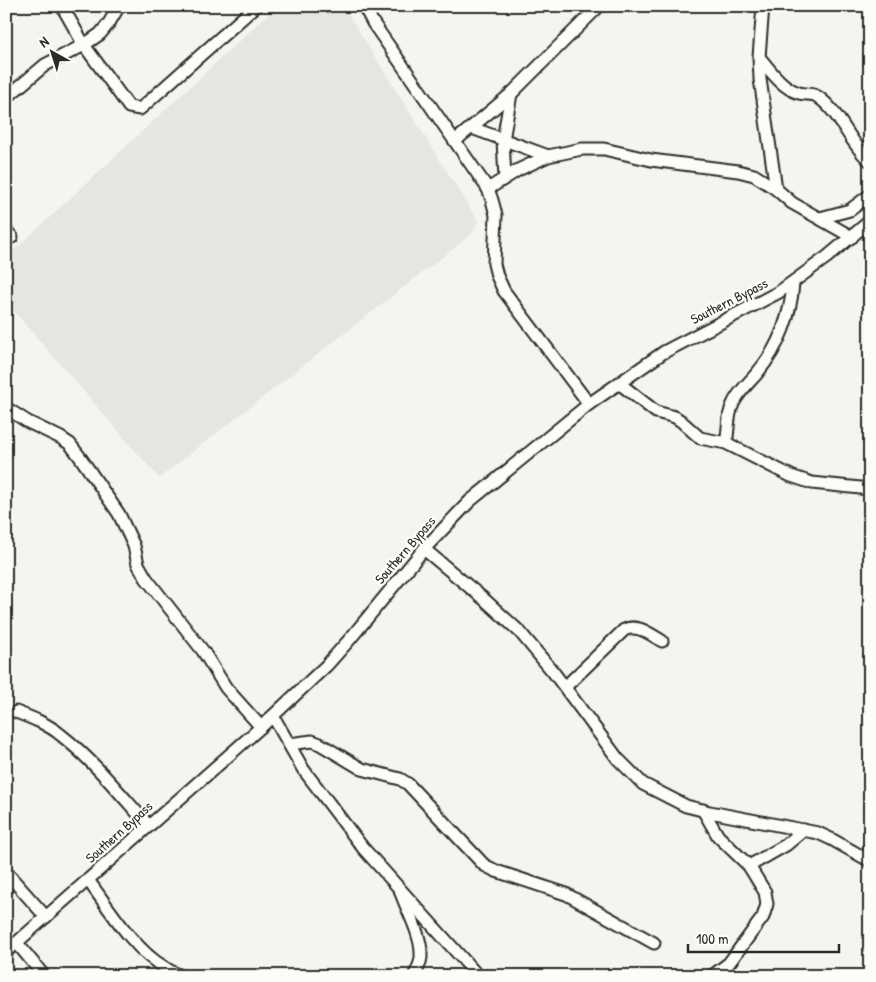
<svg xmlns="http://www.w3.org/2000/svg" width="876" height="982" font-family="'Patrick Hand',sans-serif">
<rect width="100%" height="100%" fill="#f5f4ef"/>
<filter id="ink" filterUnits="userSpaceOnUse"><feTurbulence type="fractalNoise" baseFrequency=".02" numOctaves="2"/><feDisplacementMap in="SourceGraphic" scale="10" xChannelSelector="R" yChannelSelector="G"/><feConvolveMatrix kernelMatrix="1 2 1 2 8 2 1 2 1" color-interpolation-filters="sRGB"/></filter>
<g filter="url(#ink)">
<path fill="#e6e5e0" d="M 277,6 L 343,6 L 478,221 L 472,234 L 159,478 L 6,302 L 6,258 Z"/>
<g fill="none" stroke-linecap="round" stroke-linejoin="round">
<defs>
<g id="minor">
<path d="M 62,6 L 84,45 L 129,107 L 140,109 L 256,6"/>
<path d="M 364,6 L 373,23 L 488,189 L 492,200 L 496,215 L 494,264 L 497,276 L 504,291 L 589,404"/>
<path d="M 763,6 L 759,57 L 760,79 L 776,189 L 792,203 L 852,237"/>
<path d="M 759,57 C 770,70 782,88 799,93 C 806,95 813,93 818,97 C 840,112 850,144 870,161"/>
<path d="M 6,98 L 45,65 L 84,45 L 100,34 L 109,23 L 119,6"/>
<path d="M 472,128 L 548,156"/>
<path d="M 455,141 L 511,94 L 599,6"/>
<path d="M 505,178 L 503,140 L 511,94"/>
<path d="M 488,189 L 518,170 L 548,156 L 582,149 L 604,149 L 651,160 L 738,171 L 754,175 L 776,189"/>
<path d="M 820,218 L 850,210 L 870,195"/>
<path d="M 6,231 L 12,237"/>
<path d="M 619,383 L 656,412 L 675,417 L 681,421 L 700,438 L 726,443 L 791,476 L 812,483 L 870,489"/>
<path d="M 6,408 L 28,422 L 61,438 L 70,444 L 80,457 L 119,514 L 134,546 L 138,564 L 146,578 L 203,651 L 226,688 L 261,727"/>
<path d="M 726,443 C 729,430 727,414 734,402 C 740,390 750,382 758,372 C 779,347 791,315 793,283"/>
<path d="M 424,549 L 485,600 L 520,632 L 554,673 L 618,759 L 643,784 L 686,806 L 710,812 L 818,833 L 831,839 L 870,861"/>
<path d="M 565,687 L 624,630 C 637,623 651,635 662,641"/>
<path d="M 16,712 C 32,718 48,724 61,735 C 94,761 121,795 149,826"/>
<path d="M 273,716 L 303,769 L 363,848 L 478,976"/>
<path d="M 289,744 L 312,741 L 320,744 L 362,769 L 400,779 L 408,784 L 484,865 L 496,871 L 566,894 L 654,943"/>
<path d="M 703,810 L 718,836 L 749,866 L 765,892 L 767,904 L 763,917 L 729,963 L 712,976"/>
<path d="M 749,866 L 786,845 L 804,830"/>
<path d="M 6,872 L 46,917"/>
<path d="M 88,880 C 108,907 135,951 164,967 C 169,971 175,973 181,976"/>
<path d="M 401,893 C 407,910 421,935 421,953 C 422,961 418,969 414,976"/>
<path d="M 17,943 L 44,976"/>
<path d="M 6,952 L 261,727 L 327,665 L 350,639 L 424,549 L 470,501 L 589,404 L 664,352 L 779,292 L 827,257 L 870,221"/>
</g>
</defs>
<use href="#minor" stroke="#2b2b2b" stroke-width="15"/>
<use href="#minor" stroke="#fdfcf7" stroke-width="11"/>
</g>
</g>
<g text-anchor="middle" stroke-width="4.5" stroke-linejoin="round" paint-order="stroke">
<g font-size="14" fill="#2b2b2b" stroke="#fdfcf7">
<text transform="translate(729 301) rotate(-27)" y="5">Southern Bypass</text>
<text transform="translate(405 550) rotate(-49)" y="5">Southern Bypass</text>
<text transform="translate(119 832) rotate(-42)" y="5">Southern Bypass</text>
</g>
</g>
<rect width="876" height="982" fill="none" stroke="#fdfcf7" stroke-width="25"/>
<rect x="12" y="12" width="851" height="957" fill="none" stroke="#2b2b2b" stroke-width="2" filter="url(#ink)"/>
<g transform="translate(52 52) rotate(321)" stroke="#fdfcf7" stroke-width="4" paint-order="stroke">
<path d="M0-4L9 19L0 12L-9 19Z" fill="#2b2b2b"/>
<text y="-8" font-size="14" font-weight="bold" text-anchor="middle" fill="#2b2b2b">N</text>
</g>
<path d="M688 944v8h151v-8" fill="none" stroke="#2b2b2b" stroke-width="2.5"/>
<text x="696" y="944" font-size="15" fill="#2b2b2b" stroke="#fdfcf7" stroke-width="4" paint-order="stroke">100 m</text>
</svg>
